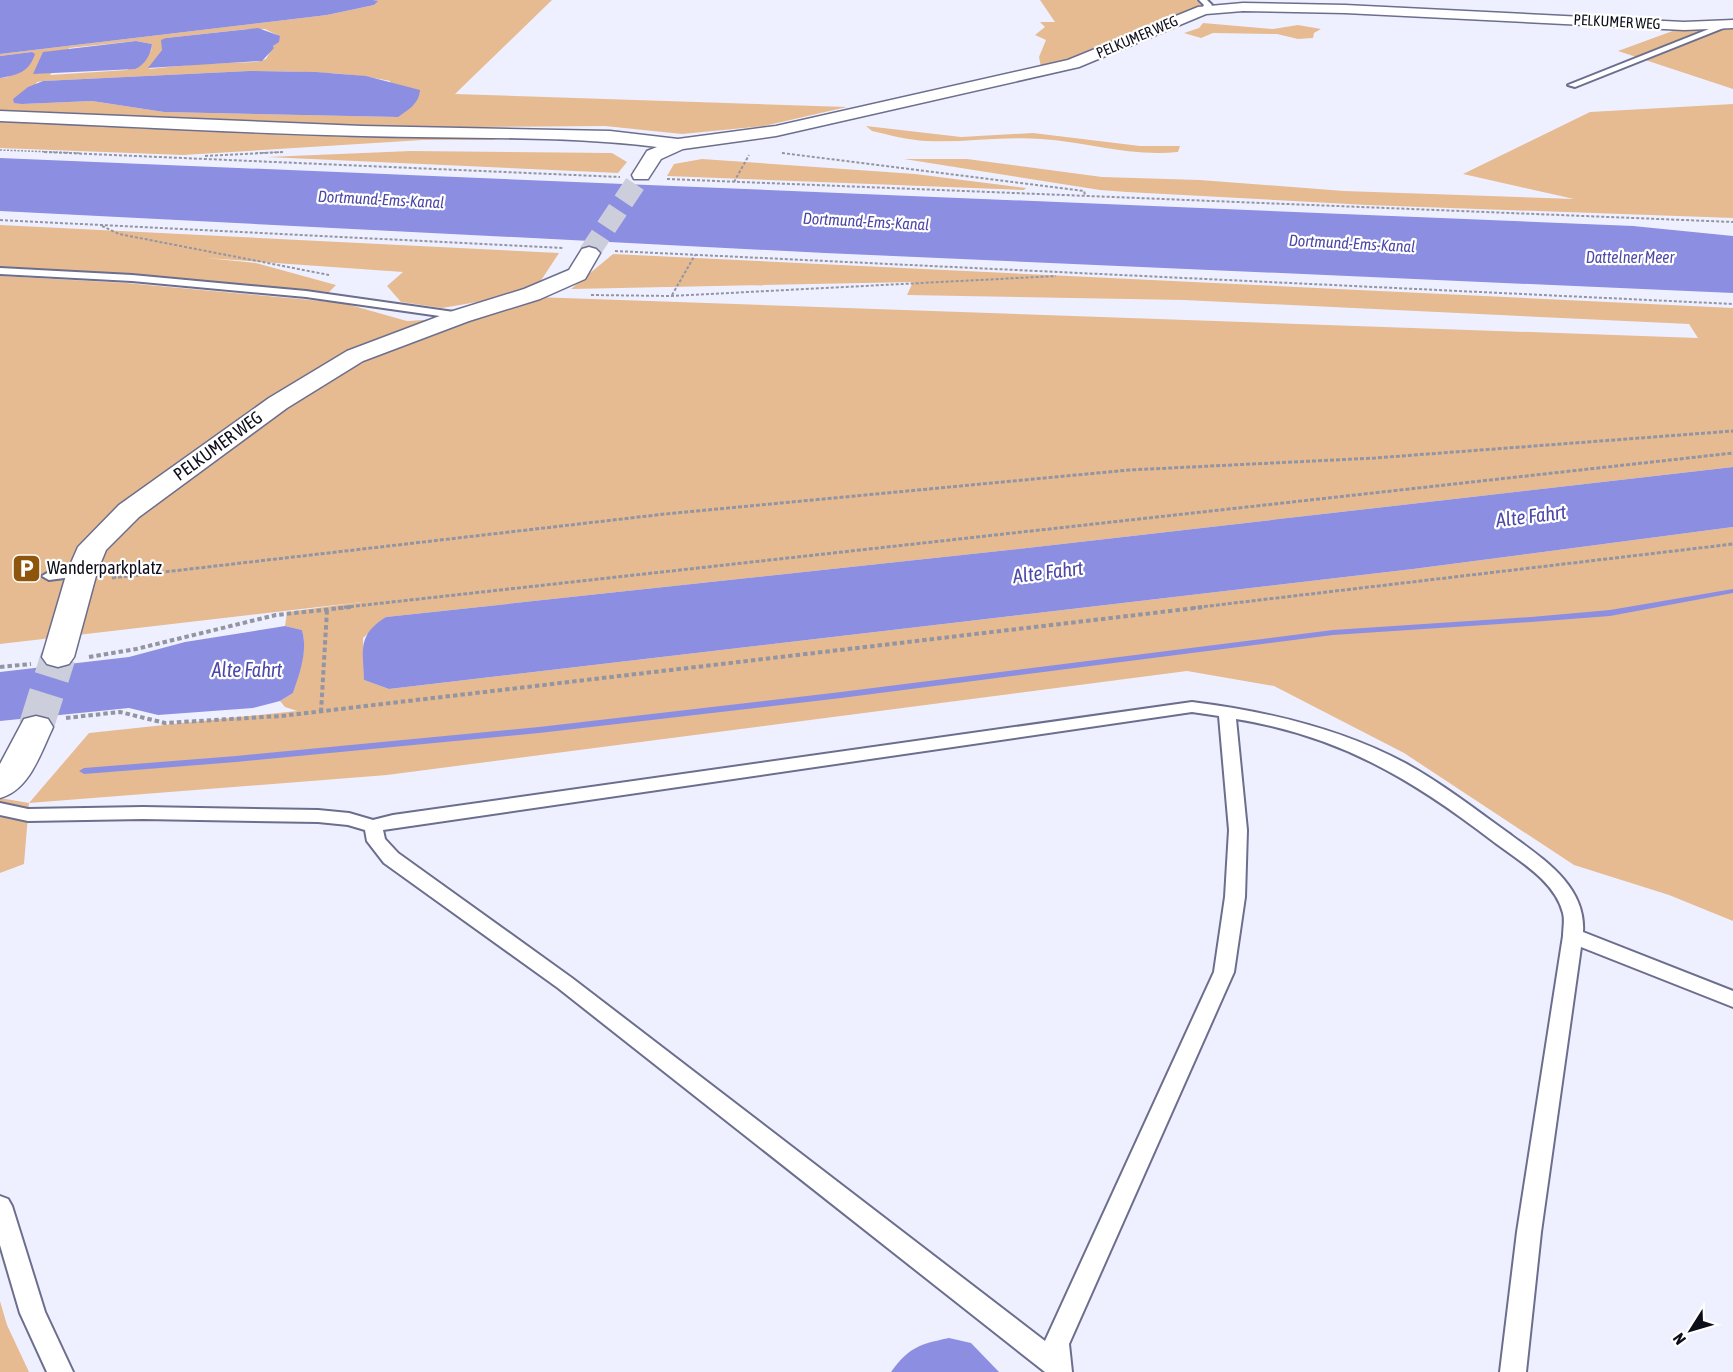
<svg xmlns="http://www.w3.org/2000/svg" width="1733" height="1372" font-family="'Asap Condensed',sans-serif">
<rect width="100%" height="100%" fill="#eff0ff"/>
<g fill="#e6bb92" fill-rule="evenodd">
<path d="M 373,0 L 552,0 L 455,94 L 847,107 L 764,126 L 682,134 L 605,126 L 359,128 L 0,113 L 0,78 L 8,77 L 32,52 L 0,56 L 0,54 L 327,15 L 374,5 L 377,1 ZM 248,29 L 265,29 L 277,35 L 277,40 L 266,59 L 257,62 L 199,64 L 149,69 L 162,50 L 166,38 ZM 136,41 L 152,44 L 151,51 L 127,70 L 50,75 L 69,48 ZM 249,71 C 297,72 344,71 390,81 L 398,117 L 164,112 L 92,101 L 22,104 L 37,82 L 43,81 Z"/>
<path d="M 1040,0 L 1196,0 L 1201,5 L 1072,62 L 1041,67 L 1039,57 L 1046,40 L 1035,35 L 1045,27 L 1040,22 L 1055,22 Z"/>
<path d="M 1203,23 L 1273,29 L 1298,25 L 1321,29 L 1314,33 L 1313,38 L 1298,39 L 1277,34 L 1213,33 L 1201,38 L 1184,33 L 1199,28 Z"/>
<path d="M 1733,28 L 1733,89 L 1618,51 L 1678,29 Z"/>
<path d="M 1733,104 L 1733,218 L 1367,205 L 1127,192 L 1100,190 L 904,159 L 967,159 L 1102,177 L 1200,180 L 1344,191 L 1574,199 L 1463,174 L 1590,112 Z"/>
<path d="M 0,119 L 518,137 L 492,140 L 423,140 L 183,155 L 0,148 Z"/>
<path d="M 866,126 L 961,137 L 1033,133 L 1140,146 L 1180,146 L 1178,152 C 1131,157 1087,142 1041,139 C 1003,136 964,143 926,141 C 908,140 889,135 872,131 Z"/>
<path d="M 411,151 L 612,153 L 627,162 L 618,173 L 267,157 Z"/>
<path d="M 702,159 L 915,174 L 1026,188 L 1024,190 L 667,176 L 674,164 Z"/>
<path d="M 0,225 L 559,253 L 540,282 L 535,287 L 489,300 L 442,308 L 401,302 L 387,286 L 403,272 L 206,258 L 256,263 L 336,285 L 329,292 L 128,274 L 0,268 Z"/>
<path d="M 613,254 L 1733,308 L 1733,467 L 1027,548 L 386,617 L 363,638 L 364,680 L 389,689 L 1413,569 L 1733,527 L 1733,921 L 1669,895 L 1574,865 L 1404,753 L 1274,686 L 1187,671 L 387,775 L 29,803 L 24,864 L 0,873 L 0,798 L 29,803 L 89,733 L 297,711 L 285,707 L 280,701 L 293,693 C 299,672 308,651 302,630 L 285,626 L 287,612 L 362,602 L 0,644 L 0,276 L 126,283 L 343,303 L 407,321 L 472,317 L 535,297 L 1698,338 L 1689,324 L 1184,300 L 907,295 L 913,282 L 571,289 Z"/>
<path d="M 0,1301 L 7,1325 L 29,1372 L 0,1372 Z"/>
</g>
<g fill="#8c8ee1">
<path d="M 0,0 L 373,0 L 378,1 L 374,5 L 327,15 L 0,54 Z"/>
<path d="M 258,28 L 280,36 L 279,42 L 273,46 L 274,48 L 262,61 L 148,68 L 162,50 L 161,40 L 166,38 Z"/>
<path d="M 136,41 L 152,44 C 151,54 145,65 135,69 L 33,74 L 43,52 Z"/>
<path d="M 32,52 L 35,54 C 29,72 18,75 0,78 L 0,56 Z"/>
<path d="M 249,71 L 316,72 L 366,76 L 420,90 C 419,104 408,110 398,117 L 164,112 L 92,101 L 22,104 L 14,103 L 13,99 L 28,87 L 43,81 Z"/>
<path d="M 0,158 L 1633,226 L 1733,236 L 1733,293 L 825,253 L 0,211 Z"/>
<path d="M 1733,467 L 1733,527 L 1413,569 L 389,689 L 364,680 C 363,650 357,635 386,617 L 1027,548 Z"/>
<path d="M 285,626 L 302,630 C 308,651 300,672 293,693 L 280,701 L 253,708 L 158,715 L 129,708 L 0,721 L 0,672 L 129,657 L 185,642 Z"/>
<path d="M 949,1338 L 971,1343 L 999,1372 L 891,1372 C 909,1347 920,1344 949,1338 Z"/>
</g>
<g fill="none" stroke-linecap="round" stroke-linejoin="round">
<path fill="#8c8ee1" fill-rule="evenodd" d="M 1733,589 L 1733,593 L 1610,616 L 1531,622 L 1333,635 L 841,698 L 539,733 L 236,762 L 84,774 L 79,771 L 84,768 L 236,756 L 539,727 L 841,692 L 1333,630 L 1531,617 L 1610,610 Z"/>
<path stroke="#cdcedc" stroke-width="21" stroke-dasharray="21 10" stroke-linecap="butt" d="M 589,253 L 641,175"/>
<path stroke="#cdcedc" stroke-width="35" stroke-dasharray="35 17" stroke-linecap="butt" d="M 36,727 L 58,657"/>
<defs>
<g id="service">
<path d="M 1199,0 L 1207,0 L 1212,5 L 1206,12 L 1200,12 L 1204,5 Z"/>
<path d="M 1724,23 L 1731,25 L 1575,87 L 1568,85 Z"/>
<path d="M 0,268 L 132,275 L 306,291 L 461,313 L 467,316 L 461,319 L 306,297 L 132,281 L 0,274 Z"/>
<path d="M 82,568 L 87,569 L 89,572 L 87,575 L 49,580 L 42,576 L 49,572 Z"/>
<path d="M 1192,702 C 1265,711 1339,728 1405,763 C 1443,784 1476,810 1511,835 C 1543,859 1586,886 1583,932 L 1733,991 L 1733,1007 L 1581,947 L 1541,1232 L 1526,1372 L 1500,1372 L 1517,1232 L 1563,936 C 1563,929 1565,920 1563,913 C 1555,881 1519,861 1494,842 C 1412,779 1340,736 1236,719 L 1247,830 L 1245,897 L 1234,972 L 1069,1344 L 1072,1372 L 1045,1372 L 558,988 L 384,863 L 367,841 L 365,830 L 348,825 L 318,822 L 143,819 L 28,821 L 0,815 L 0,803 L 28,809 L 143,807 L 318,810 L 349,813 L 373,820 L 393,815 ZM 1192,712 L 1219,716 L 1229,830 L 1225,897 L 1214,972 L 1045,1341 L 572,978 L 398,853 L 385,839 L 383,830 Z"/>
<path d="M 0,1196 L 8,1199 L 12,1206 L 45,1312 L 73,1372 L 47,1372 L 20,1313 L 0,1245 Z"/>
</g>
<g id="minor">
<path d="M 1243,3 L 1345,5 L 1684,22 L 1733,20 L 1733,28 L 1684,30 L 1345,13 L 1243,11 L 1206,14 L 1079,67 L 776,136 L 683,149 L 661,159 L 648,179 L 634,179 L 632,175 L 647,151 L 657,147 C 559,135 461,139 362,136 C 242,133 121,126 0,121 L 0,111 L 362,126 L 610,131 L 678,139 L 776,126 L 1068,60 L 1198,7 Z"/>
<path d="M 589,247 L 596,249 L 600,253 L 585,279 L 540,299 L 469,321 L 363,361 L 287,408 L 139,517 L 106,550 L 97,572 L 74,657 L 69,664 L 58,667 L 47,664 L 42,657 L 67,572 L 78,547 L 119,505 L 269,398 L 347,351 L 453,311 L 524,289 L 569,270 L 582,249 Z"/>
<path d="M 36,716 L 48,719 L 53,727 C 41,752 30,790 0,798 L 0,764 L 24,719 Z"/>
</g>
</defs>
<use href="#service" stroke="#6c6e8e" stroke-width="4"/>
<use href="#minor" stroke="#6c6e8e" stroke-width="3"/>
<g stroke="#9495a2" stroke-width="1.5" stroke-dasharray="2 1.5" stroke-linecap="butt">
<path d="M 0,150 L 79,153"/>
<path d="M 256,153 L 284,152"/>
<path d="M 782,153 L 785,153"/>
</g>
<g stroke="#9495a2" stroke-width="2" stroke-dasharray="3 2" stroke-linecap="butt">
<path d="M 44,152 L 620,177"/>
<path d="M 782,153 L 1084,191 L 1085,195"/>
<path d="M 205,156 L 284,152"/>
<path d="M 667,179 L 1733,222"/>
<path d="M 734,182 L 749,155"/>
<path d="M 0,220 L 563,248"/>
<path d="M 102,226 L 119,234 L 329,275"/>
<path d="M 615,251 L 1733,304"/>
<path d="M 591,295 L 671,296 L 1056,276"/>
<path d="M 672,295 L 695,255"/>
</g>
<g stroke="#9495a2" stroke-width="3" stroke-dasharray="4 2" stroke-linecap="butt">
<path d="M 112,578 L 665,514 L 1129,470 L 1375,458 L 1733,431"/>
<path d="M 338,608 L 1733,453"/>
<path d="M 1192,608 L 1733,544"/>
</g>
<g stroke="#9495a2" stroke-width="4" stroke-dasharray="4.5 3" stroke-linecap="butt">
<path d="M 89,657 L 136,649 L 276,615 L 351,607"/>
<path d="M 0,667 L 31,664"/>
<path d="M 321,712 L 327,610"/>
<path d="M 66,718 L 120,712 L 165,723 L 281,716 L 1204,607"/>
</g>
<use href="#service" fill="#fff" fill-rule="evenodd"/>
<use href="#minor" fill="#fff" fill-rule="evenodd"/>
</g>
<defs>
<symbol id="parking-square" viewBox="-11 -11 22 22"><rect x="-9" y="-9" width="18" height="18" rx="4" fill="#8d560c" stroke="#fff"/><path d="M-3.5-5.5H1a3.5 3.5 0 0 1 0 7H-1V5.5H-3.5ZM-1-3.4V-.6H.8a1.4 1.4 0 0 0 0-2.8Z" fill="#fff"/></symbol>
</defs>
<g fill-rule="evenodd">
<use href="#parking-square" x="10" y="552" width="33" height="33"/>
</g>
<g text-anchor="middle" stroke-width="4.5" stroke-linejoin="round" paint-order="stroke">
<g font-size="15" fill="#0d0e19" stroke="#fff">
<text transform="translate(1617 22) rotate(3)" y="5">PELKUMER WEG</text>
<text transform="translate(1137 37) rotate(-23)" y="5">PELKUMER WEG</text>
</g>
<g font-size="16" font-style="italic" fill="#4d47a8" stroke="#fff">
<text transform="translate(381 199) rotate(3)" y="6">Dortmund-Ems-Kanal</text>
<text transform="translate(866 221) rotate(3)" y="6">Dortmund-Ems-Kanal</text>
<text transform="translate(1352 243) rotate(3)" y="6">Dortmund-Ems-Kanal</text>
<text x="1630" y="263">Dattelner Meer</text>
</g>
<g font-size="18" fill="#0d0e19" stroke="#fff">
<text transform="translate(218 446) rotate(-36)" y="6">PELKUMER WEG</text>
</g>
<g font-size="18" fill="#0d0e19" stroke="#fff" text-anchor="start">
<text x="47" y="574">Wanderparkplatz</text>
</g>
<g font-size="20" font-style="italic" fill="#4d47a8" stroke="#fff">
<text transform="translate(1531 516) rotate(-7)" y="7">Alte Fahrt</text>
<text transform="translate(1048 572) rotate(-7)" y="7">Alte Fahrt</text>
<text x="247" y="677">Alte Fahrt</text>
</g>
</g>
<g transform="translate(1691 1330) rotate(233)" stroke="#ffffff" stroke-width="4.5" paint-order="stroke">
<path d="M0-4.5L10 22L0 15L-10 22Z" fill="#0d0e19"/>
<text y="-9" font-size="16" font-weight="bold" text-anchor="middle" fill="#0d0e19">N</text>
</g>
</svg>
